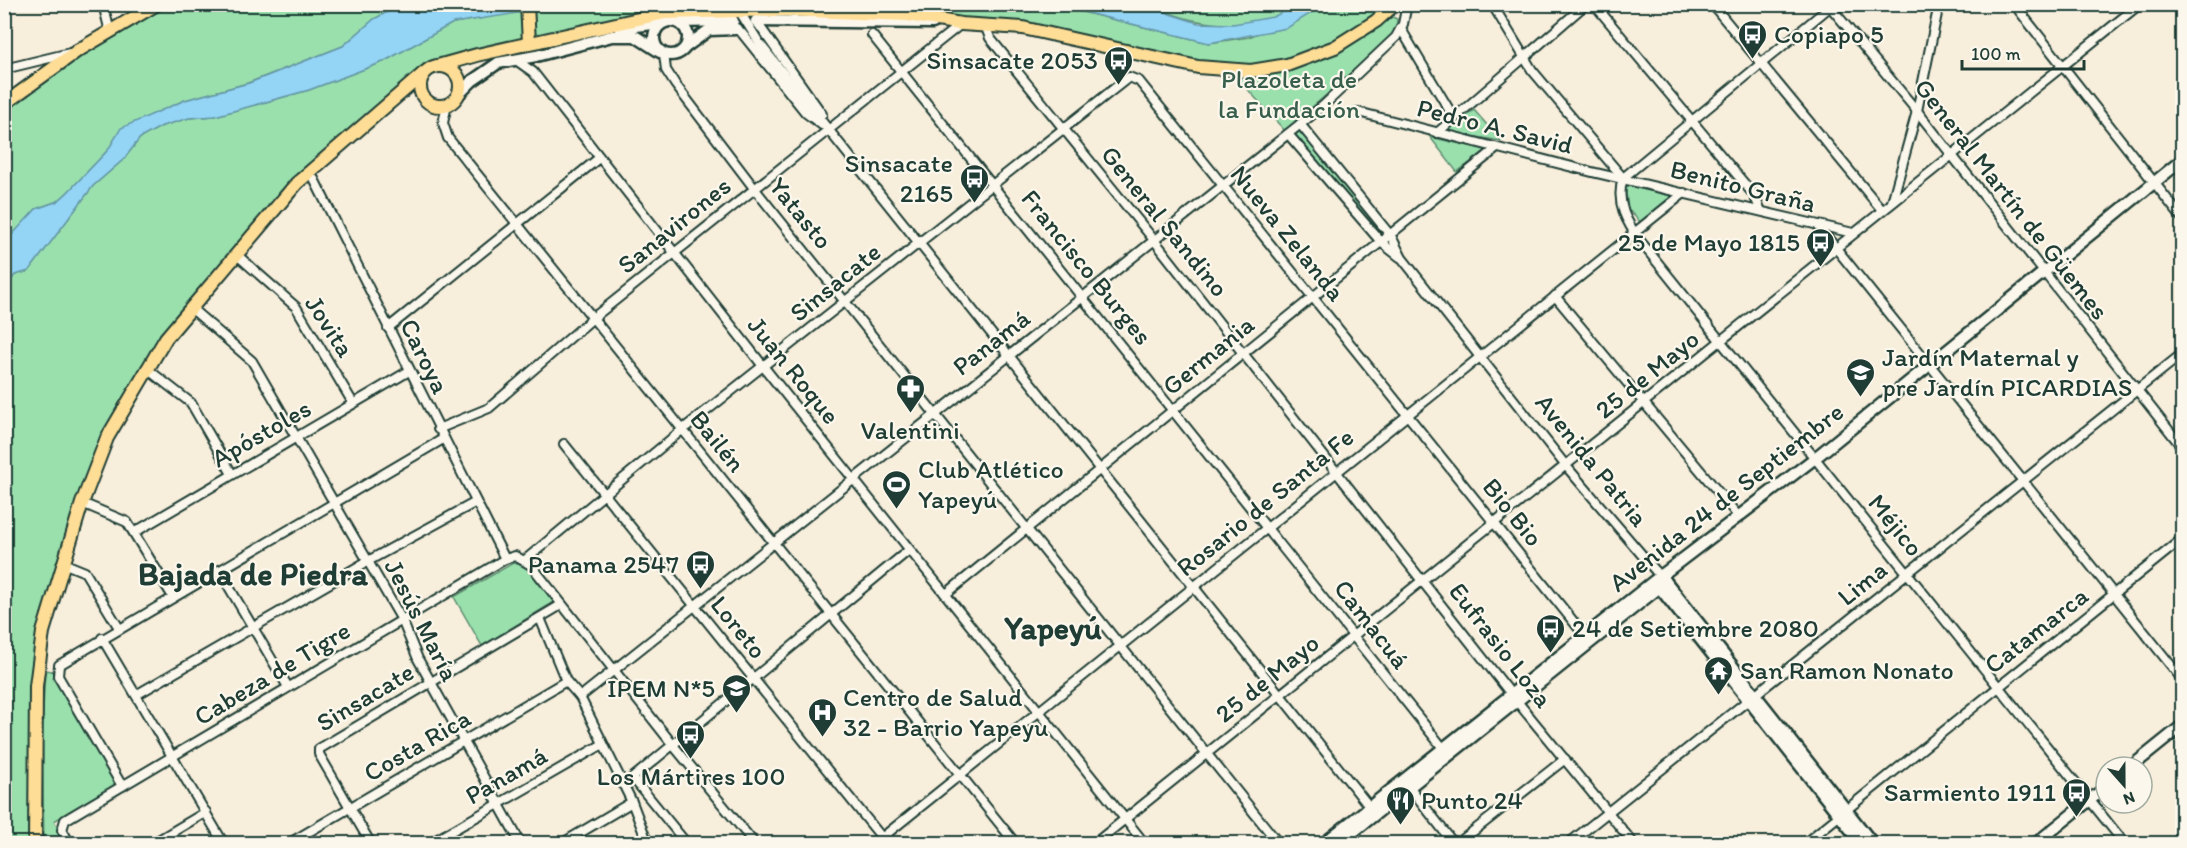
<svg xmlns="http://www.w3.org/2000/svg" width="2187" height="848" font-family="Itim,sans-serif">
<rect width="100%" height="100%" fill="#f8eedc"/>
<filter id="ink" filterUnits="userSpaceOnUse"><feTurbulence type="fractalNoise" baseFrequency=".0167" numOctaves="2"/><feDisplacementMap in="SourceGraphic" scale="12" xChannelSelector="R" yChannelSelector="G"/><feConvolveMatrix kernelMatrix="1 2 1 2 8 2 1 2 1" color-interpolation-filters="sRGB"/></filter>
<g filter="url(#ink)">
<g fill="#9ae0ad" stroke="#5c8e70" stroke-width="1.5">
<path d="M 570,4 L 1041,4 L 1074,10 L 1209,43 L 1249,37 L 1324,5 L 1395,5 L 1357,34 L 1251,71 L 919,15 L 665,13 L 440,66 L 424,73 L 308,172 L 192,309 L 107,438 L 43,632 L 35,843 L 5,843 L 4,289 L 15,275 L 29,271 L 93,186 L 124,159 L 140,138 L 162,126 L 189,118 L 215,116 L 309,90 L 383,62 L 453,23 Z"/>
<path d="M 157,5 L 401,5 L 374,19 L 343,46 L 248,83 L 185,100 L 122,128 L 108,150 L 68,192 L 58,201 L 36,209 L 5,246 L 5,104 Z"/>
<path d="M 1152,5 L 1297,5 C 1256,34 1194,27 1152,5 Z"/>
<path d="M 1390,16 L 1397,19 L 1396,28 L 1391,38 L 1285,131 L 1234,74 L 1269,72 Z"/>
<path d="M 1474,110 L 1501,141 L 1447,132 Z"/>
<path d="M 1299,130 L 1389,235 L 1384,239 L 1294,135 Z"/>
<path d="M 1430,137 L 1487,150 L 1457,172 Z"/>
<path d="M 1625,185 L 1672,196 L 1640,222 L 1628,209 Z"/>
<path d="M 513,563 L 527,566 L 554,602 L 482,646 L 454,597 Z"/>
<path d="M 45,670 L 52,671 L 117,784 L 54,821 L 67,843 L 44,844 L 42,730 Z"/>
</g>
<g fill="#94d4f5" stroke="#6598a8" stroke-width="1.5">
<path d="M 401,5 L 570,5 L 453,23 L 383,62 L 309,90 L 215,116 L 189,118 L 162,126 L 140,138 L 124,159 L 93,186 L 29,271 L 15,275 L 5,289 L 5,246 L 10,237 L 36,209 L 58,201 L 68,192 L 108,150 L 121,128 L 185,100 L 249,83 L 343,46 L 374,19 Z"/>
<path d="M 1041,5 L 1152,5 L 1170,14 L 1198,23 L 1233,24 L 1273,17 L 1297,5 L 1324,5 L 1287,28 L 1209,43 L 1075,10 Z"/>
</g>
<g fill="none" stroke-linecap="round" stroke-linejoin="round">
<defs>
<g id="street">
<path d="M 103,4 L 110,32"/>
<path d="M 735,4 L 760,44 L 1372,810"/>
<path d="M 1492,4 L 1532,70 L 1623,178"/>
<path d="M 1594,4 L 1754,195 L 1761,211"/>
<path d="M 1712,4 L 1882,210"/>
<path d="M 1828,4 L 1917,111 L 2182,447"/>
<path d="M 2014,4 L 2182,218"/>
<path d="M 756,21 L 822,114"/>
<path d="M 985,25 L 990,38 L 1154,240 L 1511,694 L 1634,844"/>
<path d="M 736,29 L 741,32 L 806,113 L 822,125"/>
<path d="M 1401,29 L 1454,118"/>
<path d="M 872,35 L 1443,748"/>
<path d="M 664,54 L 666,70 L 675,84 L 754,188 L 1279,844"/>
<path d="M 516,60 L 533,72 L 763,366 L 1145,844"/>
<path d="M 4,69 L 70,53"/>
<path d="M 447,105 L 443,123 L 448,138 L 1016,844"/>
<path d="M 1358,112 L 1592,172 L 1853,233"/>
<path d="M 1300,124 L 1391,236 L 1402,258 L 1566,466 L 1660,576"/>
<path d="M 1437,133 L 1586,4"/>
<path d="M 1288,134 L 1382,243 L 1400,257"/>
<path d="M 308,172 L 314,179 L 505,559"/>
<path d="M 1623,178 C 1615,203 1627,223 1641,242 L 2125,844"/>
<path d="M 1623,178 L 1832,5"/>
<path d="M 1892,202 L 1917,111 L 1939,4"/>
<path d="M 1819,227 L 2182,679"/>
<path d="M 236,254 L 296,307 L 353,403"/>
<path d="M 1555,296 L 1739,517"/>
<path d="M 192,309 L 252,361 L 402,620 L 418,659 L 521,844"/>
<path d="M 388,328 L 599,158"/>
<path d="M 146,368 L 191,403 L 232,474"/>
<path d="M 438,429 L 489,408 L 593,318 L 961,24"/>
<path d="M 564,444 L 887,844"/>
<path d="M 82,503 L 127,522 L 173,597"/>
<path d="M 135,532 L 409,371"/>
<path d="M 525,560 L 682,430 L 1129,77 L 1139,81 L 1585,636"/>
<path d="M 63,563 L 85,572 L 119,628"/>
<path d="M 219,570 L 288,687"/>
<path d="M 946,594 L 1497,148"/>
<path d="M 540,618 L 566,681 L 580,697 L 632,802 L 648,844"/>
<path d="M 102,638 L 224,844"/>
<path d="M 136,695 L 368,561 L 476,502"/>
<path d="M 580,697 L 1323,106 L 1396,37 L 1403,24 L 1407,4"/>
<path d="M 633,778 L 687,844"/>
<path d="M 624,785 L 909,550"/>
<path d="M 1408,785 L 1454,844"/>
<path d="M 122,786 L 58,676 L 59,665 L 443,439"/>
<path d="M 70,844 L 62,830 L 65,820 L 505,559 L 515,556 L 531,565 L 673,745 L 755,844"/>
<path d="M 152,844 L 206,812"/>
<path d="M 288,844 L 566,681"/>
<path d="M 371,844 L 319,754 L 319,749 L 561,605"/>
<path d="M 429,844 L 603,744"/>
<path d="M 561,844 L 632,802"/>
<path d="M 874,844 L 1684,193"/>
<path d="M 1094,844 L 2140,4"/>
<path d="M 1457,844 L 1565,759"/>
<path d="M 1568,844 L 2182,354"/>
<path d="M 1804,844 L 2182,539"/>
</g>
<g id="secondary">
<circle cx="671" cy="38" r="17"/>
<path d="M 756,21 L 933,23"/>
<path d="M 678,22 L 733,21"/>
<path d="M 620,28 L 661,23"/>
<path d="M 687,46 L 709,30 L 736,29"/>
<path d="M 458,95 L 472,81 L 498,63 L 536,56 L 612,36 L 635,36 L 660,52"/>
<path d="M 1663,578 L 1873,844"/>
<path d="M 1656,583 L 1862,844"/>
<path d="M 2131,767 L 2182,726"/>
<path d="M 1323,844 L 1654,581 L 1815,458 L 2182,160"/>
<path d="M 1338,844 L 1666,582"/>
<path d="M 2035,844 L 2106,787"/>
</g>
<g id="primary">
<path d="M 527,4 L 529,43"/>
<circle cx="440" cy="86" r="20"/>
<path d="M 434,67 L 477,55 L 665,13 L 785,10 L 908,15 L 961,24 L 1023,28 L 1198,67 L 1251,71 L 1287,65 L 1335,47 L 1376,21 L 1395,4"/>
<path d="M 4,104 L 77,51 L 157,4"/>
<path d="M 35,844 L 36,686 L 43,632 L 82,503 L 107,438 L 166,338 L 297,183 L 424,73"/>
</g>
</defs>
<use href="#street" stroke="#1f3d34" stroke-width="12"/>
<use href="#secondary" stroke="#1f3d34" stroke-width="15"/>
<use href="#primary" stroke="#1f3d34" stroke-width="16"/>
<use href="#street" stroke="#fbf7ec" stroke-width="8"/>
<use href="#secondary" stroke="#fbf7ec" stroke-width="10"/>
<use href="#primary" stroke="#fedd96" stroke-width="12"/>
</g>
</g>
<defs>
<symbol id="bus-pin" viewBox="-11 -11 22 30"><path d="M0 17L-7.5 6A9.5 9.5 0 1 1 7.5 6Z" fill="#1f3d34" stroke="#fbf7ec"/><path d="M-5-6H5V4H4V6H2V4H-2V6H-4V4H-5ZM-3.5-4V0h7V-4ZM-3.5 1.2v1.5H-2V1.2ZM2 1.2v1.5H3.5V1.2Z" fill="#fff"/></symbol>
<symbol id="school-pin" viewBox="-11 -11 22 30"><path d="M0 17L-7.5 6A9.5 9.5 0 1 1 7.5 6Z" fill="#1f3d34" stroke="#fbf7ec"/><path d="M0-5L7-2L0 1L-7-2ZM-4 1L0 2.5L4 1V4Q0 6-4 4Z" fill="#fff"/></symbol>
<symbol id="pharmacy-pin" viewBox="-11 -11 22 30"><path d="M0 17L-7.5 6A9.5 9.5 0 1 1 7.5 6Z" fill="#1f3d34" stroke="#fbf7ec"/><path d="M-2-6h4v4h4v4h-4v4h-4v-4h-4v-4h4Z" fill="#fff"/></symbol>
<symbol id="stadium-pin" viewBox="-11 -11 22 30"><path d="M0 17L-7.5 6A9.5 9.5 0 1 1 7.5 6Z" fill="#1f3d34" stroke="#fbf7ec"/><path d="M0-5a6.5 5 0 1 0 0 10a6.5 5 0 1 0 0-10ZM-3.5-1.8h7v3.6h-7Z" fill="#fff"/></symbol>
<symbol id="temple-pin" viewBox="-11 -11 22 30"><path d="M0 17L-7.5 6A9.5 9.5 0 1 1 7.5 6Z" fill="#1f3d34" stroke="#fbf7ec"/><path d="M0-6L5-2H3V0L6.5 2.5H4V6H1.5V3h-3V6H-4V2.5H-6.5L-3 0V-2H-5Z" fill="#fff"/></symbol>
<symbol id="hospital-pin" viewBox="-11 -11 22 30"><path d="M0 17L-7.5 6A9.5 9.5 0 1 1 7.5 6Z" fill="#1f3d34" stroke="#fbf7ec"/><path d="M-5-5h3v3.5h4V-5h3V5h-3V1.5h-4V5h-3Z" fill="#fff"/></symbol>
<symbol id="restaurant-pin" viewBox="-11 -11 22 30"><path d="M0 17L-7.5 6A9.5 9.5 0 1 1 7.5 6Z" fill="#1f3d34" stroke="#fbf7ec"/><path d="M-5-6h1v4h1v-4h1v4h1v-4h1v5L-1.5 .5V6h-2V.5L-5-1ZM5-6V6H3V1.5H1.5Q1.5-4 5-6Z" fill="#fff"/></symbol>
</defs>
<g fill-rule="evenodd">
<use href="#bus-pin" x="1736" y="18" width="33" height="45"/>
<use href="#bus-pin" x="1102" y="44" width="33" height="45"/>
<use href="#bus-pin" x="958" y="162" width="33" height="45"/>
<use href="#bus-pin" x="1804" y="226" width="33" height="45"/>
<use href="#school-pin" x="1844" y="356" width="33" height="45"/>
<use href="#pharmacy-pin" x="894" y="372" width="33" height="45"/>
<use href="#stadium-pin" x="880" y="468" width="33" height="45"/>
<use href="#bus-pin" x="684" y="548" width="33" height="45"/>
<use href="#bus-pin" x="1534" y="612" width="33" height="45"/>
<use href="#temple-pin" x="1702" y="654" width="33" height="45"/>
<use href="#school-pin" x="720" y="672" width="33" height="45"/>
<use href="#hospital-pin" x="806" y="696" width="33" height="45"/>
<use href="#bus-pin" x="674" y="718" width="33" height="45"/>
<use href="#bus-pin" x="2060" y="776" width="33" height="45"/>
<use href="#restaurant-pin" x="1384" y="784" width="33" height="45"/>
</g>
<g text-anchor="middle" stroke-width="4.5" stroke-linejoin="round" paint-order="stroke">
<g font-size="26" fill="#1f3d34" stroke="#fbf7ec" text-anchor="start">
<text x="1774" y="43">Copiapo 5</text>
<text x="1098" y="69" text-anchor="end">Sinsacate 2053</text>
<text x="953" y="172" text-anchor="end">Sinsacate<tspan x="953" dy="30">2165</tspan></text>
<text x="1800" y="251" text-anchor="end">25 de Mayo 1815</text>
<text x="1882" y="366">Jardín Maternal y<tspan x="1882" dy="30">pre Jardín PICARDIAS</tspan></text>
<text x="910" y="439" text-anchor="middle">Valentini</text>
<text x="918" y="478">Club Atlético<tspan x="918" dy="30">Yapeyú</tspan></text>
<text x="679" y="573" text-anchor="end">Panama 2547</text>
<text x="1572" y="637">24 de Setiembre 2080</text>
<text x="1740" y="679">San Ramon Nonato</text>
<text x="715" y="697" text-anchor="end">IPEM N*5</text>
<text x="843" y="706">Centro de Salud<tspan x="843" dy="30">32 - Barrio Yapeyu</tspan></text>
<text x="691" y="785" text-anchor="middle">Los Mártires 100</text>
<text x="2056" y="801" text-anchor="end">Sarmiento 1911</text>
<text x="1421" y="809">Punto 24</text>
</g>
<g font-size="26" fill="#385e4c" stroke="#fbf7ec">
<text x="1289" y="88">Plazoleta de<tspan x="1289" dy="30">la Fundación</tspan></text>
</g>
<g font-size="26" fill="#1f3d34" stroke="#fbf7ec">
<text transform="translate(1495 126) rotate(14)" y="9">Pedro A. Savid</text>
<text transform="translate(1743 186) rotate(14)" y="9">Benito Graña</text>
<text transform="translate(2012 199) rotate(52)" y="9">General Martín de Güemes</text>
<text transform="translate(801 213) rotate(51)" y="9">Yatasto</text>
<text transform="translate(1165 221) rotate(51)" y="9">General Sandino</text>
<text transform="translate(674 225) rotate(-39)" y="9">Sanavirones</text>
<text transform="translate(1288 233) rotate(51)" y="9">Nueva Zelanda</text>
<text transform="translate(1087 267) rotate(51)" y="9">Francisco Burges</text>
<text transform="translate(835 282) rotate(-39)" y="9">Sinsacate</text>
<text transform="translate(330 326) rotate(57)" y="9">Jovita</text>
<text transform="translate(991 342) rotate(-38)" y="9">Panamá</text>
<text transform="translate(1208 355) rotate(-39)" y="9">Germania</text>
<text transform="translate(425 356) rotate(64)" y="9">Caroya</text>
<text transform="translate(794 370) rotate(51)" y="9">Juan Roque</text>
<text transform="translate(1647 374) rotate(-39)" y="9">25 de Mayo</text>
<text transform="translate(261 433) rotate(-30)" y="9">Apóstoles</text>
<text transform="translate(718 441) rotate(51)" y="9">Bailén</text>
<text transform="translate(1592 460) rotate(51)" y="9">Avenida Patria</text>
<text transform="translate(1726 497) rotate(-38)" y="9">Avenida 24 de Septiembre</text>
<text transform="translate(1265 502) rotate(-39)" y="9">Rosario de Santa Fe</text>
<text transform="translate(1513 512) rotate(51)" y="9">Bio Bio</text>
<text transform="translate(1896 525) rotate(51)" y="9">Méjico</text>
<text transform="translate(1862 583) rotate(-39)" y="9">Lima</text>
<text transform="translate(422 620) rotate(63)" y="9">Jesús María</text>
<text transform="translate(1372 624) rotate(52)" y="9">Camacuá</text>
<text transform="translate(739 627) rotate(51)" y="9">Loreto</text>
<text transform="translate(2036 630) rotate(-38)" y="9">Catamarca</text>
<text transform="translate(1501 645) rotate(52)" y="9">Eufrasio Loza</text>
<text transform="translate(272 673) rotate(-31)" y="9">Cabeza de Tigre</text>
<text transform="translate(1267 678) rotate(-39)" y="9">25 de Mayo</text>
<text transform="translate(365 697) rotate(-31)" y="9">Sinsacate</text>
<text transform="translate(417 745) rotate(-30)" y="9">Costa Rica</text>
<text transform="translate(506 775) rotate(-30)" y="9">Panamá</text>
</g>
<g font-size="32" font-weight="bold" fill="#1f3d34" stroke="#fbf7ec">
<text x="253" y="585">Bajada de Piedra</text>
<text x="1053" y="639">Yapeyú</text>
</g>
</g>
<rect width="2187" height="848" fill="none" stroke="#fbf7ec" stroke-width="24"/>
<rect x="12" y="12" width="2163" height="824" fill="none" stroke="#1f3d34" stroke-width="2" filter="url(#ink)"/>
<g transform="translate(2124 785) rotate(159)"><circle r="28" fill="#fbf7ec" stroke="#a3ada2" stroke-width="1.5"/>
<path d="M0-4.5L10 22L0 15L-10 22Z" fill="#1f3d34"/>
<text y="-9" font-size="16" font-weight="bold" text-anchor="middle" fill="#1f3d34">N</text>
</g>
<path d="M1962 60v9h122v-9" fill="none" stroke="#1f3d34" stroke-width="3"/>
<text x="1971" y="60" font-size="18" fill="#1f3d34" stroke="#fbf7ec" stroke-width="4.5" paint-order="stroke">100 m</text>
</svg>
